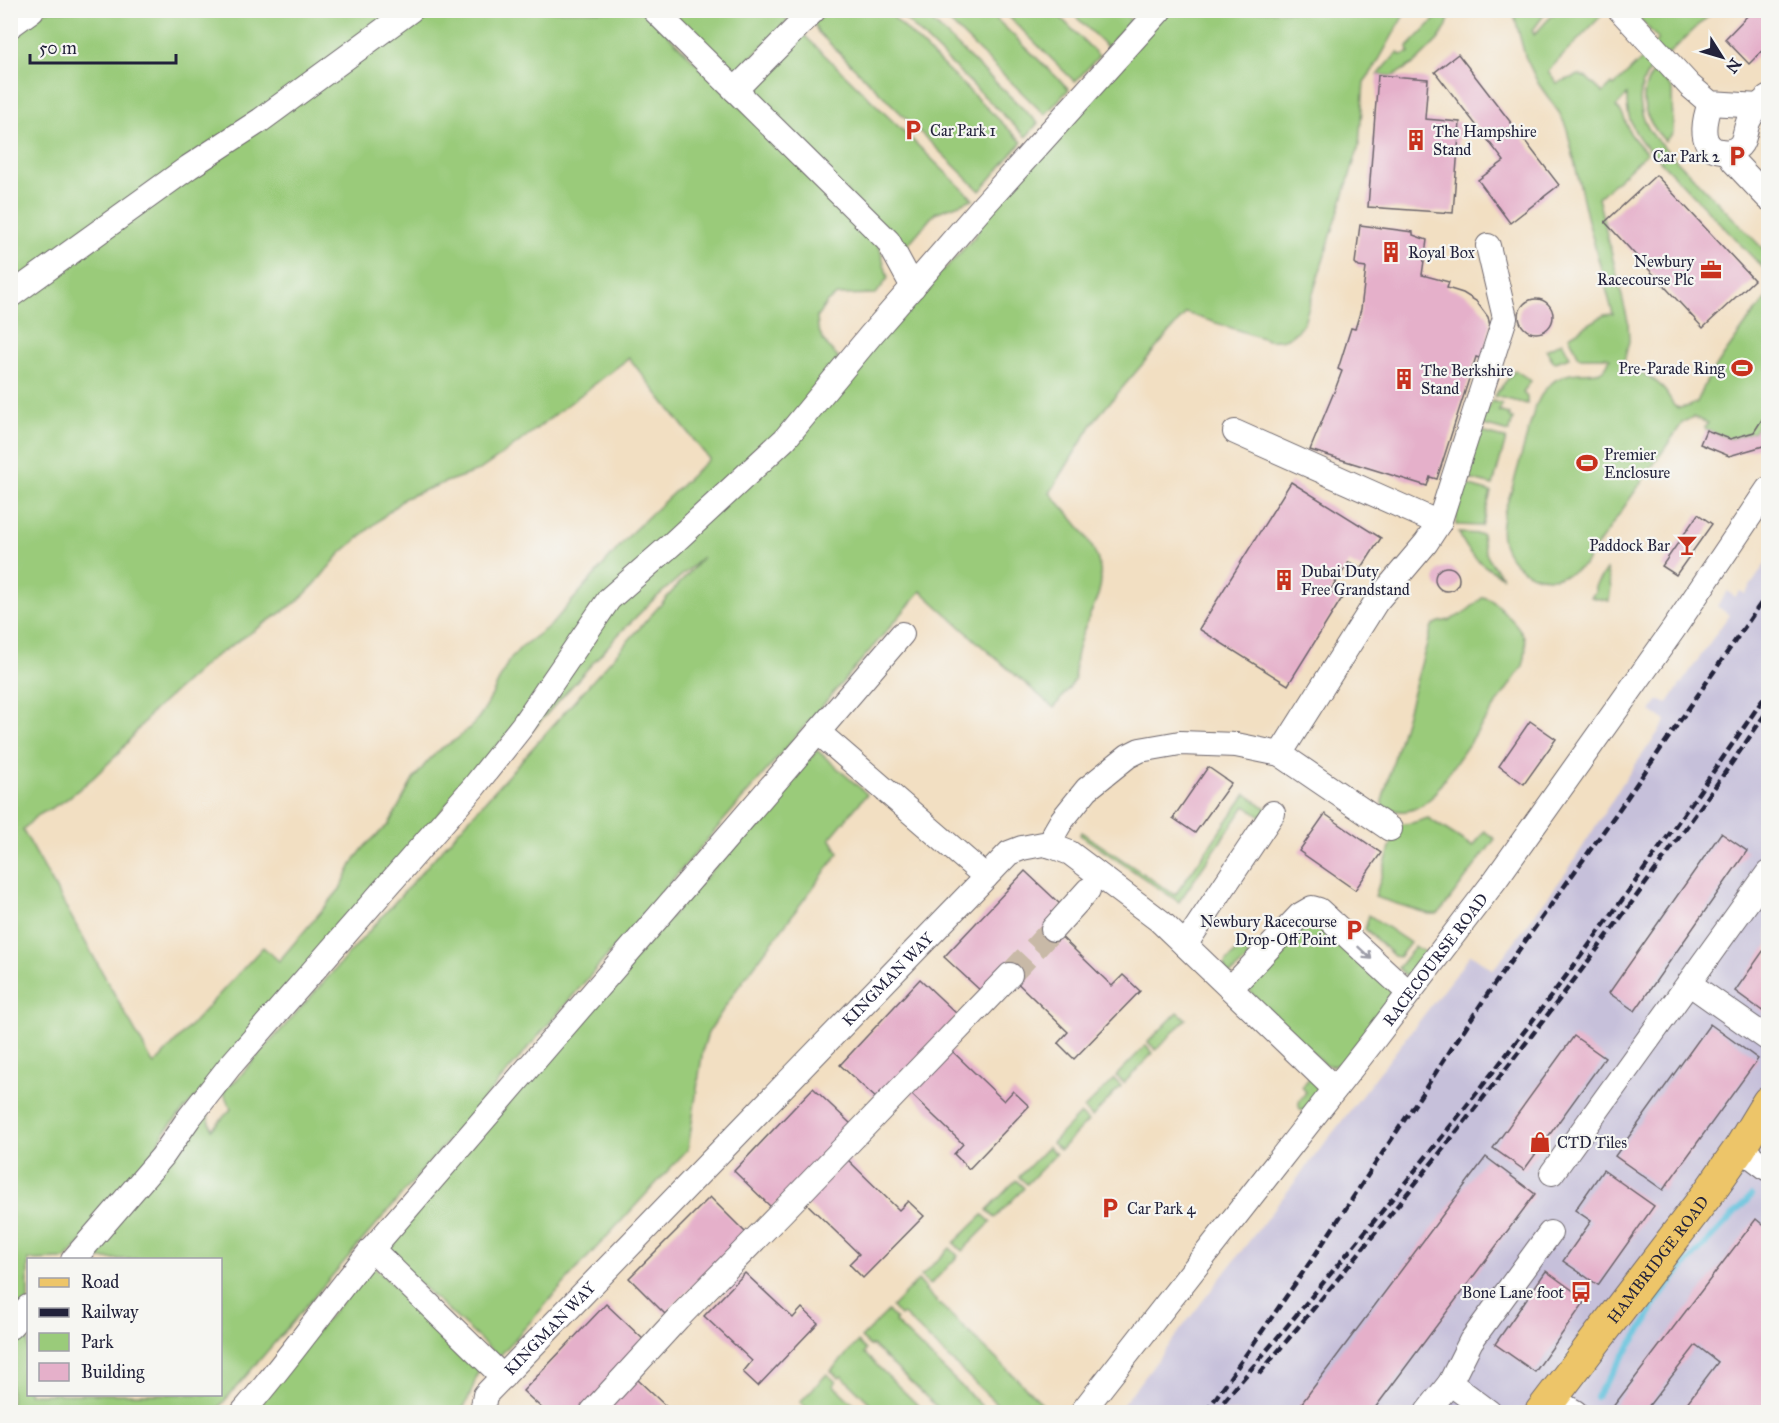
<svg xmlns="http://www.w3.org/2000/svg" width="1779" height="1423" font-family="'IM FELL Great Primer',serif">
<rect width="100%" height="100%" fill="#f6f6f2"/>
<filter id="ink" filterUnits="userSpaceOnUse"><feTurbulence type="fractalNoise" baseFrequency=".0167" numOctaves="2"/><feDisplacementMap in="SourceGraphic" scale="12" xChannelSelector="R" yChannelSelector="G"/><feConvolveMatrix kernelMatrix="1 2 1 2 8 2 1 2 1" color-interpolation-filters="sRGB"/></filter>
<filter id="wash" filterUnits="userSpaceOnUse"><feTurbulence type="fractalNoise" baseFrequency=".008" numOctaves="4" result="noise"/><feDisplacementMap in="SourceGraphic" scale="24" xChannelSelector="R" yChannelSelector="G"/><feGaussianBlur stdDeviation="1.35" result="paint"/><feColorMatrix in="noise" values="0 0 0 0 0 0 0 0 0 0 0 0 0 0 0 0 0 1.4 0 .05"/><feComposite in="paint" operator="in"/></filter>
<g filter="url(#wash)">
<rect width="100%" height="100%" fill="#f2dfc2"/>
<path fill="#c6c0da" d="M 1768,560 L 1768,1412 L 1117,1412 L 1471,954 L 1493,970 L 1568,870 L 1626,778 L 1666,721 L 1651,711 L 1659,700 L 1667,704 L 1729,615 L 1717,606 L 1728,591 L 1735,597 L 1740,591 L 1745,594 Z"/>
<g fill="#9acb7a" stroke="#5e765a" stroke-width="1.5" fill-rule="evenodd">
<path d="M 46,11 L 403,11 L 11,290 L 10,36 Z"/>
<path d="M 420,11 L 644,11 L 879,245 L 888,278 L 876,294 L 837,295 L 827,302 L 817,317 L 818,328 L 823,340 L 839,359 L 781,432 L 642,561 L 516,724 L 206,1086 L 165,1131 L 143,1171 L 66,1259 L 28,1260 L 28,1301 L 11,1320 L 11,302 ZM 629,358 L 709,459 L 633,531 L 551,625 L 521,647 L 508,662 L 486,707 L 474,724 L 457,739 L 440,749 L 427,762 L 413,780 L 389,824 L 366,845 L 355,859 L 340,889 L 279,961 L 263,947 L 154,1065 L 23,830 L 35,817 L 64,801 L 93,778 L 119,753 L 151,713 L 211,659 L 297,602 L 315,584 L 340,554 L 405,498 L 446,482 L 478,471 L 506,452 Z"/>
<path d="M 664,11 L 778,11 L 788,20 L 732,77 Z"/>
<path d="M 827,11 L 887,11 L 1022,142 L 980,191 L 818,32 L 814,23 Z"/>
<path d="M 897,11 L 921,11 L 1038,123 L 1026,137 Z"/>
<path d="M 938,11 L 988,11 L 1069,89 L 1045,115 Z"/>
<path d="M 1003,11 L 1054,11 L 1099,56 L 1075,82 Z"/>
<path d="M 1070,11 L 1121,11 L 1131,20 L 1107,47 Z"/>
<path d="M 1166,11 L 1406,11 L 1375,67 L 1364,82 L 1359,146 L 1304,322 C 1295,336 1285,342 1268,340 L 1186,313 L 1094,421 L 1050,493 C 1070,516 1101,545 1101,579 C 1101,594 1092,608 1087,622 C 1079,641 1073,660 1075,680 L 1054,708 L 985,649 L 921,591 L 215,1412 L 11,1412 L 10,1336 L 28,1317 L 28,1394 L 220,1394 L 220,1260 L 82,1259 L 205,1107 L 212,1129 L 231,1109 L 223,1092 L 238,1078 L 703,557 L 651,602 L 618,635 L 508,757 L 613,610 L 921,285 L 947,267 L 976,235 L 988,207 Z"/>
<path d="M 1513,11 L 1547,11 L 1533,30 L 1534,35 L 1556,11 L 1603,11 L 1605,12 L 1548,71 L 1557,83 L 1579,75 L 1587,78 L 1603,93 L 1612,84 L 1614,86 L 1643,58 L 1658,39 L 1633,11 L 1670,11 L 1679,19 L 1688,11 L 1714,11 C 1701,23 1687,36 1674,49 C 1666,56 1656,62 1650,70 C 1634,92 1639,119 1655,138 L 1768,254 L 1768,410 L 1754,432 L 1730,439 L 1706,430 L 1705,427 L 1708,423 L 1693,417 L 1683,422 L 1584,565 C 1570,576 1551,582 1533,575 C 1518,569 1504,554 1502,538 C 1499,522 1507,504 1512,489 C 1519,464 1526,439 1533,414 C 1540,391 1554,374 1579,373 C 1586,372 1596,374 1603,370 C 1607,367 1608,363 1610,358 L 1605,357 L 1579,357 L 1569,336 L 1604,315 L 1613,314 L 1587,217 L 1567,129 L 1560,114 L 1538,83 L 1525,56 ZM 1627,95 C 1626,112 1631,128 1642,142 L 1765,270 L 1768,291 L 1766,300 L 1754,313 L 1724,355 L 1706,382 L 1697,402 L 1690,406 L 1679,408 L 1674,406 C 1664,385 1651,373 1628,371 L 1623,366 L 1629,341 L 1628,321 L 1598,198 L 1647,153 C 1641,147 1635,141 1630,133 C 1624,121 1627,117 1616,107 Z"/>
<path d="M 1451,12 L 1446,28 L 1438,40 L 1415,63 L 1393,76 L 1378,75 L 1398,52 L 1400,55 L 1409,53 L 1408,47 L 1437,17 L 1446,17 Z"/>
<path d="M 803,34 L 973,199 L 935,213 L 904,249 L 746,92 Z"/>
<path d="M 1655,70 L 1672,89 L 1673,133 L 1665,141 C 1644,119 1635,96 1655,70 Z"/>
<path d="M 1562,342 L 1570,357 L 1554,362 L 1546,350 Z"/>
<path d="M 1515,370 L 1531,381 L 1523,393 L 1527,397 L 1527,404 L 1494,396 Z"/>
<path d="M 1492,401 L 1502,404 L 1499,411 L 1510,415 L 1509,418 L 1513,419 L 1509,432 L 1480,424 Z"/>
<path d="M 1479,431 L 1506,439 L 1493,485 L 1465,478 Z"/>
<path d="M 1463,484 L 1491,492 L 1482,526 L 1456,525 L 1456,508 Z"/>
<path d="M 1459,533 L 1482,534 C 1483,553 1490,563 1503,577 C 1482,566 1468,555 1459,533 Z"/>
<path d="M 1606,570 L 1611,587 L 1609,601 L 1591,597 L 1595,592 L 1595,586 Z"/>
<path d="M 1483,597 C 1492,599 1497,605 1503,611 C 1521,628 1531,639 1523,666 L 1432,797 C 1415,812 1402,816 1382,805 L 1382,801 L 1432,626 C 1437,621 1443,622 1450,620 C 1463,615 1473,606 1483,597 Z"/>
<path d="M 817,750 L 867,794 L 830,838 L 839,853 L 736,990 L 708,1033 L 703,1049 L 688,1149 L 586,1259 L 499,1357 L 388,1255 L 387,1241 Z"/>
<path d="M 1246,794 L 1267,809 L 1261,817 L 1245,806 L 1179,902 L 1080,835 L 1081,832 L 1175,895 Z"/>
<path d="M 1428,818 L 1473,847 L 1484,831 L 1495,839 L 1442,910 L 1437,914 L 1429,914 L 1375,897 L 1396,828 L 1398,825 L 1412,823 Z"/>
<path d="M 1369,915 L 1410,943 L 1399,957 L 1394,956 L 1365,929 Z"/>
<path d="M 1320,922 L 1394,992 L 1394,996 L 1344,1061 C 1337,1066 1332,1067 1324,1064 L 1252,994 L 1249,988 L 1250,980 L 1304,927 L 1318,927 Z"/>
<path d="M 1415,946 L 1427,954 L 1410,975 L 1405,976 L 1398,968 Z"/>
<path d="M 1240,948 L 1247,950 L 1248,959 L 1229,975 L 1224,967 L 1225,963 Z"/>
<path d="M 1178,1012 L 1186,1019 L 1156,1050 L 1148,1042 Z"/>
<path d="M 1146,1045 L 1153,1053 L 1124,1083 L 1116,1076 Z"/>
<path d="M 1310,1077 L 1316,1083 L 1318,1091 L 1304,1111 L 1301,1110 C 1295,1103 1302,1098 1306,1092 L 1302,1087 Z"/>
<path d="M 1114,1079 L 1121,1086 L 1092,1117 L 1084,1109 Z"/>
<path d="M 1080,1114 L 1088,1121 L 1060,1150 L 1052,1143 Z"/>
<path d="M 1048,1147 L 1056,1154 L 1027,1184 L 1019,1177 Z"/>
<path d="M 1016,1180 L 1024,1188 L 995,1218 L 987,1210 Z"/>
<path d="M 983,1215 L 991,1222 L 962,1251 L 954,1243 Z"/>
<path d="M 950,1248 L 958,1256 L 930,1285 L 921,1276 Z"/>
<path d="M 372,1265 L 480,1367 L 470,1395 L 464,1407 L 459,1412 L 250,1412 Z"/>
<path d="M 918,1280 L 926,1289 L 925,1290 L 1051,1412 L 1005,1412 L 903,1314 L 900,1316 L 892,1307 Z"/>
<path d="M 888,1311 L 896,1320 L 895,1322 L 988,1412 L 942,1412 L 872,1345 L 870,1346 L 861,1338 Z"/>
<path d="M 858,1342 L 866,1350 L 864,1353 L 925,1412 L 879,1412 L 842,1376 L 839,1378 L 831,1371 Z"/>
<path d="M 827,1374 L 836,1382 L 833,1385 L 862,1412 L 815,1412 L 811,1408 L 808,1410 L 800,1402 Z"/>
</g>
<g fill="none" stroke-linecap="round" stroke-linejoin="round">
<path stroke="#5ec0dc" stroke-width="6" d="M 1596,1397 L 1648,1319 L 1656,1302 L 1680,1271 L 1751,1196"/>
</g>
<g id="blocks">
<g fill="#e5b0ca">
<path d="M 1432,10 L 1452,10 L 1446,17 L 1442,18 L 1437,17 Z"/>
<path d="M 1753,10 L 1768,10 L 1768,45 L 1749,64 L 1725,39 Z"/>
<path d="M 1458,54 L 1559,185 L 1510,223 L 1478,180 L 1504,161 L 1435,72 Z"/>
<path d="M 1378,75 L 1428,79 L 1425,119 L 1460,122 L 1453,213 L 1368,207 Z"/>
<path d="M 1656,175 L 1754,280 L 1703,328 L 1605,222 Z"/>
<path d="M 1360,225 L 1413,232 L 1413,235 L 1427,240 L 1422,275 L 1449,282 L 1447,288 L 1463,293 L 1476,301 L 1488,317 L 1490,326 L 1483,359 L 1476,357 L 1437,479 L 1430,477 L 1427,486 L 1310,450 L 1336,387 L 1342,371 L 1338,369 L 1351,328 L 1355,329 L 1361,309 L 1366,268 L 1359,267 L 1355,263 Z"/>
<circle cx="1536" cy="316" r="17"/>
<path d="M 1768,410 L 1768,438 L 1763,446 L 1729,456 L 1700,444 L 1706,430 L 1730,439 L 1754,432 Z"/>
<path d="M 1291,482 L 1381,538 L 1361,569 L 1349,562 L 1330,591 L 1342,598 L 1288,685 L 1199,629 Z"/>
<path d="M 1698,514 L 1712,524 L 1676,575 L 1662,566 Z"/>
<circle cx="1447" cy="579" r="12"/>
<path d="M 1530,721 L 1556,739 L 1524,784 L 1499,766 Z"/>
<path d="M 1208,767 L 1231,783 L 1195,833 L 1173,818 Z"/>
<path d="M 1325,814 L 1381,853 L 1355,890 L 1299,851 Z"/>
<path d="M 1721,833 L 1747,851 L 1635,1011 L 1609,993 Z"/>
<path d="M 1025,871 L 1062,906 L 1047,923 L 1112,986 L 1123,975 L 1140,991 L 1074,1059 L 1058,1043 L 1068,1032 L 1003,969 L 982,992 L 944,957 Z"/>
<path d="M 1768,944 L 1768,1015 L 1735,991 Z"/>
<path d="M 920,979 L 958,1015 L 878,1100 L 840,1065 Z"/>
<path d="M 1710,1024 L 1758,1059 L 1663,1190 L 1615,1156 Z"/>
<path d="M 1574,1036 L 1605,1058 L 1524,1170 L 1493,1148 Z"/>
<path d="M 951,1050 L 1004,1101 L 1013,1091 L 1029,1106 L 969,1169 L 954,1154 L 963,1144 L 910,1093 Z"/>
<path d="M 813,1088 L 851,1124 L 772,1208 L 734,1171 Z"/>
<path d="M 1486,1157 L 1535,1194 L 1372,1412 L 1295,1412 Z"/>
<path d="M 847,1159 L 899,1210 L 908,1201 L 924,1216 L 863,1278 L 849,1264 L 859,1254 L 805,1202 Z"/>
<path d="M 1603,1170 L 1654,1206 L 1598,1285 L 1563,1261 L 1591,1221 L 1575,1210 Z"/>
<path d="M 710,1197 L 746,1233 L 665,1314 L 629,1278 Z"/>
<path d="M 1756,1219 L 1768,1229 L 1768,1412 L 1680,1412 L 1718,1362 L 1696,1345 L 1644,1412 L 1609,1412 Z"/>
<path d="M 1546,1271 L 1586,1300 L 1535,1372 L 1495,1344 Z"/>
<path d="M 745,1273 L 793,1318 L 802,1308 L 818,1323 L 758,1386 L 743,1372 L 752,1361 L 704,1316 Z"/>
<path d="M 606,1304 L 644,1340 L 621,1364 L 672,1412 L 579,1412 L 577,1411 L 575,1412 L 546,1412 L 523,1391 Z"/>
</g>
</g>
</g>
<g filter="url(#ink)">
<use href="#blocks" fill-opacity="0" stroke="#6b646a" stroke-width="1.5"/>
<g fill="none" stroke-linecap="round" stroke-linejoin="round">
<path stroke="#c8b9a7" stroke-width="24" stroke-dasharray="24 12" stroke-linecap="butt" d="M 1010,975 L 1053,929"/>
<defs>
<g id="minor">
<path d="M 654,10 L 735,90"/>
<path d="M 814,10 L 735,90 L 888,241 L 913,287"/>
<path d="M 1620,10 L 1690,86 L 1710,103 L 1759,106"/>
<path d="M 10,26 L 32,10"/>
<path d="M 1710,103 C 1705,117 1698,143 1716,150 C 1721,151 1726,152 1730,151 C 1747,147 1743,132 1749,120 C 1753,112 1760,104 1767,98"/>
<path d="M 1728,152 L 1733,161 L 1768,198"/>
<path d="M 10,296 L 189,167 L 261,120 L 411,10"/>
<path d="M 1235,432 L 1439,523"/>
<path d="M 818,732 L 902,634"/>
<path d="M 1280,754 L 1376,602 L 1426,543 L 1439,523 L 1505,318 L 1488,246"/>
<path d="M 1052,846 L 1055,832 L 1062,820 L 1087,789 L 1128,756 L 1140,750 L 1180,743 L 1236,745 L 1280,754 L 1390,829"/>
<path d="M 1053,929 L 1088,890"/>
<path d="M 1185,945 L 1273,813"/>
<path d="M 1690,984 L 1768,1039"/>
<path d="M 1231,988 L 1300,915 L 1312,908 L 1319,910 L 1409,993"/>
<path d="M 1740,1148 L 1768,1169"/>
<path d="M 1552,1173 L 1768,873"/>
<path d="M 372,1249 L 503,1377"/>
<path d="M 73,1260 L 162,1157 L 189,1118 L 229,1067 L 473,788 L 523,725 L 609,599 L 672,544 L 785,439 L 870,336 L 984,205 L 1160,10"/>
<path d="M 10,1327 L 28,1307"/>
<path d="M 1450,1383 L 1489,1412"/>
<path d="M 1551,1398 L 1575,1412"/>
<path d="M 243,1412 C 288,1360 328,1303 372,1249 L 818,732 L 986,877"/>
<path id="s1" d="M 482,1412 L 485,1395 L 986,877 L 1009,853 L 1022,848 L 1043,844 L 1052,846 L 1070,853 L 1160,921 L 1335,1089"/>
<path d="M 592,1412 L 678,1318 L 783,1211 L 1010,975"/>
<path id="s2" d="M 1082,1412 L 1372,1042 L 1496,879 L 1673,630 L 1768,489"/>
<path d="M 1427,1412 L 1450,1383 L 1471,1341 L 1550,1233"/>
</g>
<g id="major">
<path id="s3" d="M 1541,1412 L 1709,1192 L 1740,1148 L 1768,1102"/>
</g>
</defs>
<use href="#minor" stroke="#6b646a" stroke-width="26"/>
<use href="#major" stroke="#6b646a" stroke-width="34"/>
<use href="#minor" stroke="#fff" stroke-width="24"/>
<use href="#major" stroke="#edc569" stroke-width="32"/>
<g stroke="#22223b" stroke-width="4.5" stroke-dasharray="9 4.5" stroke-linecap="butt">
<path d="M 1259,1374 C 1438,1160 1611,941 1768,710"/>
<path d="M 1206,1412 L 1313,1258 L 1491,989 L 1618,811 L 1768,593"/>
<path d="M 1215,1412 C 1288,1325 1362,1237 1433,1148 C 1551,1001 1662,848 1768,692"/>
</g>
</g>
<defs><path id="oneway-shaft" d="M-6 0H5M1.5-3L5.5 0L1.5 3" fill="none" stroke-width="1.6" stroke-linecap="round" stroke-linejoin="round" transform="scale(1.5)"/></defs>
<use stroke="#9c9ca7" href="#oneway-shaft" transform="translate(1365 953) rotate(43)"/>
</g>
<defs>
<symbol id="parking-bare" viewBox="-9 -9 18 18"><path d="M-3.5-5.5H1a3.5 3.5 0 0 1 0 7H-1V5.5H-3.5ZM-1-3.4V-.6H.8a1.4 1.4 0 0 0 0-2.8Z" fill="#c8321e" stroke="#f6f6f2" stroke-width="2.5" paint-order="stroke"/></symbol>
<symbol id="building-bare" viewBox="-9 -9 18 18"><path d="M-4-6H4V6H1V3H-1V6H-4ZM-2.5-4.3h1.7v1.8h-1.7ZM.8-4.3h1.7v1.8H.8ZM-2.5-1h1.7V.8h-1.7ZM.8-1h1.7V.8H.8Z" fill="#c8321e" stroke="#f6f6f2" stroke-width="2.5" paint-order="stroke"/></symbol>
<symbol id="office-bare" viewBox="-9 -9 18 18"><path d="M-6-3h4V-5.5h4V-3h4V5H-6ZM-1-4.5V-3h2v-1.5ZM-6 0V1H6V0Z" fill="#c8321e" stroke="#f6f6f2" stroke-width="2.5" paint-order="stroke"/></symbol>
<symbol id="stadium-bare" viewBox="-9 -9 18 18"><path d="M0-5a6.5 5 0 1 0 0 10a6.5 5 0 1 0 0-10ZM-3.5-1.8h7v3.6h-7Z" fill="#c8321e" stroke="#f6f6f2" stroke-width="2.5" paint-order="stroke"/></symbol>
<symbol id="bar-bare" viewBox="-9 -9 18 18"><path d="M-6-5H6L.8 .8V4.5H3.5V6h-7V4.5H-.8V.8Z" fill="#c8321e" stroke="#f6f6f2" stroke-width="2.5" paint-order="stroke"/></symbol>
<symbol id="shop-bare" viewBox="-9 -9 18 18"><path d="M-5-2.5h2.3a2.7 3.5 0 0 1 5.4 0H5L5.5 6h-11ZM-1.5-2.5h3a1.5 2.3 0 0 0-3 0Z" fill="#c8321e" stroke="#f6f6f2" stroke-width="2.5" paint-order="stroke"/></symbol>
<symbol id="bus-bare" viewBox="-9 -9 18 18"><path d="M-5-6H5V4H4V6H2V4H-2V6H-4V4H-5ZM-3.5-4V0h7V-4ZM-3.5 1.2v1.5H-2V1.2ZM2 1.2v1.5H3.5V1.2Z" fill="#c8321e" stroke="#f6f6f2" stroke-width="2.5" paint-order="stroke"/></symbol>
</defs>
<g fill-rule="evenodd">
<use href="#parking-bare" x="898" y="115" width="30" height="30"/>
<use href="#building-bare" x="1401" y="125" width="30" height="30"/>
<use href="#parking-bare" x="1722" y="141" width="30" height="30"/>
<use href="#building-bare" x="1376" y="237" width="30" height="30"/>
<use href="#office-bare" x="1696" y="255" width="30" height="30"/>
<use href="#stadium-bare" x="1727" y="353" width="30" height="30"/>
<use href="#building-bare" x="1389" y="364" width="30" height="30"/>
<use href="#stadium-bare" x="1572" y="448" width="30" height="30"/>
<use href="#bar-bare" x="1672" y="530" width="30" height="30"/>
<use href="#building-bare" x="1269" y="565" width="30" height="30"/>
<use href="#parking-bare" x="1339" y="915" width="30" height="30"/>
<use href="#shop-bare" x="1525" y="1127" width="30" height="30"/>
<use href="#parking-bare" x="1095" y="1193" width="30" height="30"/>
<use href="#bus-bare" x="1566" y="1277" width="30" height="30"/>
</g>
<g text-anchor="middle" stroke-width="4.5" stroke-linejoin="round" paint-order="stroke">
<g font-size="16" fill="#22223b" stroke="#f6f6f2" text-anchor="start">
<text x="930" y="136">Car Park 1</text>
<text x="1433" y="137">The Hampshire<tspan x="1433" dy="18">Stand</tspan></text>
<text x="1720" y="162" text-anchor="end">Car Park 2</text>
<text x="1408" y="258">Royal Box</text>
<text x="1694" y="267" text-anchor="end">Newbury<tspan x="1694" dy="18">Racecourse Plc</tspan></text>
<text x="1725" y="374" text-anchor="end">Pre-Parade Ring</text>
<text x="1421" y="376">The Berkshire<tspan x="1421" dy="18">Stand</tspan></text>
<text x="1604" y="460">Premier<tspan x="1604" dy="18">Enclosure</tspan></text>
<text x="1670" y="551" text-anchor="end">Paddock Bar</text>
<text x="1301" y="577">Dubai Duty<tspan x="1301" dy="18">Free Grandstand</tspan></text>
<text x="1337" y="927" text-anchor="end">Newbury Racecourse<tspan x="1337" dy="18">Drop-Off Point</tspan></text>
<text x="1557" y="1148">CTD Tiles</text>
<text x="1127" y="1214">Car Park 4</text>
<text x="1564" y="1298" text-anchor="end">Bone Lane foot</text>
</g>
<g font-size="16" fill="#22223b" stroke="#f6f6f2">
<text dy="6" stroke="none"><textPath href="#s2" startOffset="574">RACECOURSE ROAD</textPath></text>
<text dy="6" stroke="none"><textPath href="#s1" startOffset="596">KINGMAN WAY</textPath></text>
<text dy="6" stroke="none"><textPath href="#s3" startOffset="192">HAMBRIDGE ROAD</textPath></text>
<text dy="6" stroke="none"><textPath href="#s1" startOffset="110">KINGMAN WAY</textPath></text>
</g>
</g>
<rect width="1779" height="1423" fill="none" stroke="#f6f6f2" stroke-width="36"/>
<rect x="27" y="1258" width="195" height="138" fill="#f6f6f2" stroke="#a1a1a9" stroke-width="1.5"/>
<rect x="39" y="1278" width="30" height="9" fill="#edc569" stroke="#a1a1a9" stroke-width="1.5"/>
<text x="81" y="1288" font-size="18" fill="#22223b">Road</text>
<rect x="39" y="1308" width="30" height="9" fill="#22223b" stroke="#a1a1a9" stroke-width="1.5"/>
<text x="81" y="1318" font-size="18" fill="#22223b">Railway</text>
<rect x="39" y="1333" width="30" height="18" fill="#9acb7a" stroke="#a1a1a9" stroke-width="1.5"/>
<text x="81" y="1348" font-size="18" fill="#22223b">Park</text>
<rect x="39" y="1363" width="30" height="18" fill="#e5b0ca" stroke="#a1a1a9" stroke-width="1.5"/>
<text x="81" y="1378" font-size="18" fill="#22223b">Building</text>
<g transform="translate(1722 57) rotate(127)" stroke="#f6f6f2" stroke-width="4.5" paint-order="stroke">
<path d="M0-4.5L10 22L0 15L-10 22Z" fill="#22223b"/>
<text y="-9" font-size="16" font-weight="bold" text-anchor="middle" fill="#22223b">N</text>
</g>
<path d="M30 54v9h146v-9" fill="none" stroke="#22223b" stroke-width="3"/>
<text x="39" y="54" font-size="18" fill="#22223b" stroke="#f6f6f2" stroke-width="4.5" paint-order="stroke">50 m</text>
</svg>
